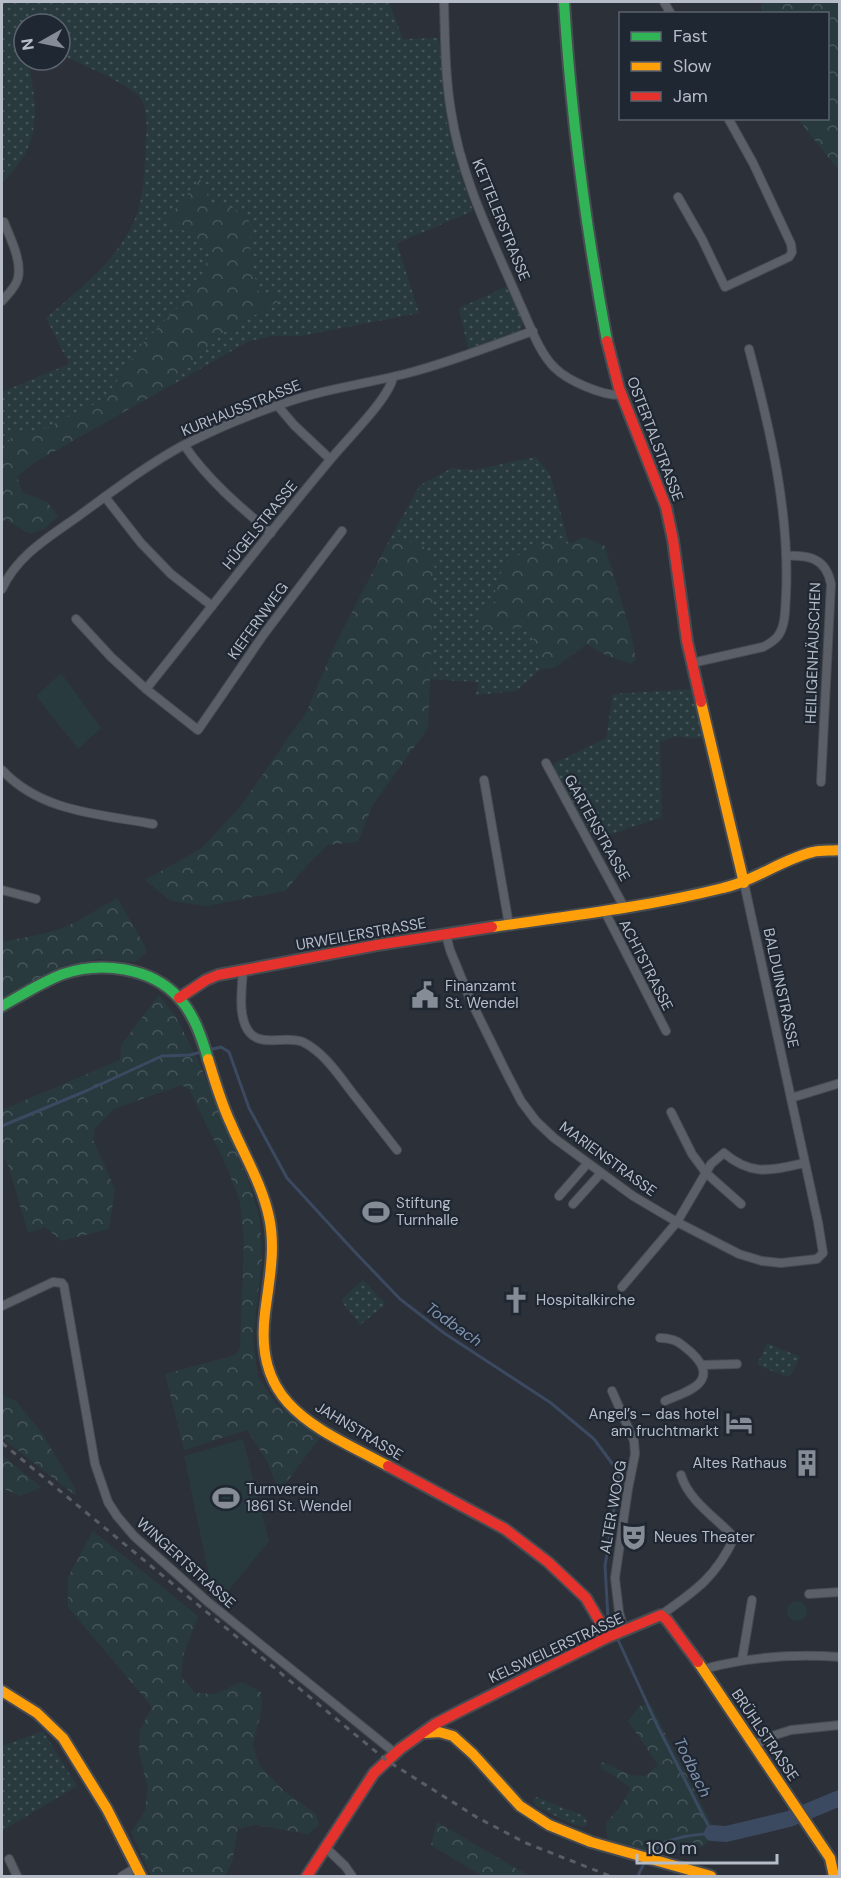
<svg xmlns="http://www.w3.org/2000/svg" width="841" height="1878" font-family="'DM Sans',sans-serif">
<defs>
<pattern id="grass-dots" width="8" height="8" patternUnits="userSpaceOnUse" patternTransform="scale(1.5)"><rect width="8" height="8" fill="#293a3e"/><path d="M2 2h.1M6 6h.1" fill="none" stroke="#465559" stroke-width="1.8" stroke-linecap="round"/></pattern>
<pattern id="forest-crowns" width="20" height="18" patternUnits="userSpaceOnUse" patternTransform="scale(1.5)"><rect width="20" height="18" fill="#293a3e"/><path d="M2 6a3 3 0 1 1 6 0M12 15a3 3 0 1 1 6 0" fill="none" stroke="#465559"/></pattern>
</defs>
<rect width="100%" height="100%" fill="#2c3038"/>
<g fill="url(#grass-dots)">
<path d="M 2,2 L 389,2 L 403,39 L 439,38 L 447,122 L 459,170 L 473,211 L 397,243 L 419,313 L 301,336 L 272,336 L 249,341 L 170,386 L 223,333 L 274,304 L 284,297 L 259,294 L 250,258 L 250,222 L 234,208 L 211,203 L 199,180 L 212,248 L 197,288 L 142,344 L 105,399 L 38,432 L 16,431 L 2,451 L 2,392 L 69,364 L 46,318 C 81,288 123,256 138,211 C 144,193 145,163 146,143 C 146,129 149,109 140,98 C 130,84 78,63 60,54 L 60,24 L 24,24 L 24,60 L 27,60 C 35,90 41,129 23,157 C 17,167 9,175 2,183 Z"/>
<path d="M 508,286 L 524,322 L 520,330 L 468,349 L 459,308 Z"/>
<path d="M 536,457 L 550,474 L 569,544 L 551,541 L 495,583 L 496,602 L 481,633 L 530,626 L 541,669 L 516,691 L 476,695 L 478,682 L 428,679 L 433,594 L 431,580 L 405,541 L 387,544 L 420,485 L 452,468 L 474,470 Z"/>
<path d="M 691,689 L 703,737 L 694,739 L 676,736 L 660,742 L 662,817 L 595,840 L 553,769 L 555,763 L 606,738 L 613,694 Z"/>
<path d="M 363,1280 L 386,1304 L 360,1325 L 342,1302 L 342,1299 Z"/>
<path d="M 767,1343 L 800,1357 L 791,1375 L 785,1376 L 757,1365 Z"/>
<path d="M 43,1731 L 77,1786 L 2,1831 L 2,1746 Z"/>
<path d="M 537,1797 L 584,1816 L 587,1821 L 587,1825 L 583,1827 L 569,1823 L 536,1806 L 533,1802 L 534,1798 Z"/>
</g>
<g fill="url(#forest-crowns)">
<path d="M 761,2 L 839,2 L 839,171 L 798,119 L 828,118 L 828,14 L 763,13 Z"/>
<path d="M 200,179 L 211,203 L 234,208 L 250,222 L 250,258 L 259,294 L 285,296 L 274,304 L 223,333 L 170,386 L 37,461 L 17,476 L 22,492 L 47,502 L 58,516 L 44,529 L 30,534 L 6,520 L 2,521 L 2,451 L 16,431 L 38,432 L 105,399 L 142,344 L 197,288 L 212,248 L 166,220 Z"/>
<path d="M 584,537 L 605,546 L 630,630 L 636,659 L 632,664 L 607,656 L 587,644 L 554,668 L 541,669 L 530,626 L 481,633 L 479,616 L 496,602 L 495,583 L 509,559 L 551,541 L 569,544 Z"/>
<path d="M 405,541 L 422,544 L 435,568 L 431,580 L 433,594 L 428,728 L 372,806 L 358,842 L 328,845 L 309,863 L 285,891 L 207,906 L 171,901 L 145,880 L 202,848 L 240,807 L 307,711 L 333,649 L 387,544 Z"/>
<path d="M 117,898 L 145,946 L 146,953 L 135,962 L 98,959 L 67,965 L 2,998 L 2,942 L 51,932 L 76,922 Z"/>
<path d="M 159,995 L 175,1015 L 199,1062 L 251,1188 L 260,1220 L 262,1259 L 253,1339 L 258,1377 L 277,1405 L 321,1436 L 279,1492 L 267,1461 L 247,1430 L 184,1450 L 165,1374 L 235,1355 L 240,1348 L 244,1244 L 240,1201 L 225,1163 L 189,1089 L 181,1085 L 114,1109 L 95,1128 L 93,1140 L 115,1189 L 109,1229 L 62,1241 L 45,1227 L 28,1233 L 7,1161 L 2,1158 L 2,1110 L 120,1060 L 121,1045 Z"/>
<path d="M 2,1395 L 16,1401 L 41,1432 L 76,1490 L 76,1496 L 2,1438 Z"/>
<path d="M 2,1455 L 41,1487 L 20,1496 L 2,1488 Z"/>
<path d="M 93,1531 L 198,1616 L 183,1656 L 181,1676 L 195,1693 L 216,1694 L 241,1682 L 261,1692 L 262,1708 L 253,1745 L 259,1765 L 284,1791 L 316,1814 L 319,1825 L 308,1834 L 255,1825 L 238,1829 L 232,1862 L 225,1876 L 151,1876 L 131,1832 L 145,1811 L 148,1788 L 139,1753 L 140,1730 L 152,1707 L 68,1607 L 68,1577 Z"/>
<path d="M 651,1705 L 716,1833 C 697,1860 667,1854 638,1848 C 627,1846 617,1844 607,1838 L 606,1823 L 620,1807 L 631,1788 L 599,1766 L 602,1762 L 631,1775 L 645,1776 L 658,1765 L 628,1721 L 640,1706 Z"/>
<path d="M 437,1822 L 529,1876 L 482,1876 L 431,1845 Z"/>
</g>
<g fill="#293a3e">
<path d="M 61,673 L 101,728 L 78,749 L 36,696 Z"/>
<path d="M 243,1439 L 269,1541 L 221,1600 L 208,1588 L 210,1581 L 184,1456 Z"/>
<circle cx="797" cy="1611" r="10"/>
</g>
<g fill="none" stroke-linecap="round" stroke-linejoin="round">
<path stroke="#3b4961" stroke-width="3" d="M 2,1126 L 86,1091 L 162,1056 L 190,1055 L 221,1047 L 229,1052 L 249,1108 L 287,1178 L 353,1250 L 400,1299 L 444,1333 L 551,1403 L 594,1439 L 614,1466 L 619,1477 L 605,1566 L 608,1618 L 657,1725 L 712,1833 C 675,1837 653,1839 638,1876"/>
<path stroke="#3b4961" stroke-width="16" d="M 712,1833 L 726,1834 L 789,1819 L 840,1798"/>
<defs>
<g id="street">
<path d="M 444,2 C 445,38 445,75 451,111 C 461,179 493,241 520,304 C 529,323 539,353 555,368 C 568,381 603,396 621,395"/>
<path d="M 664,2 L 671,14"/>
<path d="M 678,197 L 702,239 L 725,287 L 789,257 L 792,252 L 791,244 L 753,163 L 728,118"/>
<path d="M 2,301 C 8,294 16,287 18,278 C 22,260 10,238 4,222"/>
<path d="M 277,405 L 294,425 L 330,459"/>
<path d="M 184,445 C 208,480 239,506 271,533"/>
<path d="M 105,497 L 141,543 L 171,574 L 212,606"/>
<path d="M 786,556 C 809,555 826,558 831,584 L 821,782"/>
<path d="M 2,589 C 17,555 51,536 80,515 C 113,491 147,465 182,446 C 213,430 246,416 279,405 C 322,389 367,384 412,372 C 453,361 493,345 533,331"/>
<path d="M 76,619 L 111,657 L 146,689 L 198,730 L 264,634 L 342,531"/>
<path d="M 692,663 L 763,647 C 769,644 774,641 778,636 C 786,625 785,608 786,595 C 790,513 770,429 749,349"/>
<path d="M 146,689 C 207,613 267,535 330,460 C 345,441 389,399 393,377"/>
<path d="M 546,763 L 624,907"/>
<path d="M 2,770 C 41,812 99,814 153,824"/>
<path d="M 484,780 L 509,925"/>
<path d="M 2,890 L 36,899"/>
<path d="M 604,910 L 666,1031"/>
<path d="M 446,935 L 450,950 L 470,999 L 506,1072 L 521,1101 L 536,1121 L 554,1138 L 633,1196 L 677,1222 L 739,1254 L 762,1261 L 781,1263 L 817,1259 L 823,1253 L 818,1222 L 744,883"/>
<path d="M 243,970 C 242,989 237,1018 250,1033 C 262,1047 287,1035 303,1042 C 325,1053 340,1077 354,1095 C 368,1113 383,1132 397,1150"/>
<path d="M 791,1098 L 840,1083"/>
<path d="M 671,1112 L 692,1154 L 706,1173 L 741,1204"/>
<path d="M 559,1196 L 587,1164"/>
<path d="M 573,1204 L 601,1173"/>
<path d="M 622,1287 L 677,1222 L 711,1164 L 724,1153 C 752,1177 772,1170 804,1163"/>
<path d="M 2,1306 L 53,1282 L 62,1283 L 64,1286 L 95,1464 L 108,1502 L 117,1516 L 134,1536 L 208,1602 L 395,1753"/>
<path d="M 660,1338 C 666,1338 672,1339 678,1342 C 688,1349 709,1365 702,1379 C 697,1390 675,1396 665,1401"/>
<path d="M 702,1365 L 737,1364"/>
<path d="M 612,1391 L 634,1441 L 635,1454 L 628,1489 L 615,1578 L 619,1612 L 624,1631"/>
<path d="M 809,1594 L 840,1592"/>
<path d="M 661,1615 C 695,1591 716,1577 734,1538 L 730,1533 C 713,1516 688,1499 681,1475"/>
<path d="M 742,1660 L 752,1600"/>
<path d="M 704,1669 C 747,1657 795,1654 840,1657"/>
<path d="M 754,1745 L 772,1736 L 791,1730 L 840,1725"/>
<path d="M 326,1848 L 345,1866 L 352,1876"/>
<path d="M 9,1859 L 17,1876"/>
<path d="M 122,1876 L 137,1867"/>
</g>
<g id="fast">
<path d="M 564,2 C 571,116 586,229 607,341"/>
<path d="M 2,1006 C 22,995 42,982 63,974 C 101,961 151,967 179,998 C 194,1014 202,1038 208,1059"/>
</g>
<g id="slow">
<path d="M 701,702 L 744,883"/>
<path d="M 492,927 C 569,916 647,907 723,888 C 755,881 782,859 813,852 C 821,850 831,851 840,850"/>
<path d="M 208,1059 C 215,1081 221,1103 231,1124 C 244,1155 262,1184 269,1217 C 276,1249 269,1281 265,1313 C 253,1407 318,1428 388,1466"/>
<path d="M 698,1662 L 830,1858 L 834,1876"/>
<path d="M 2,1691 L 37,1713 L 63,1738 L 107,1809 L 141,1876"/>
<path d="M 425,1733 L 439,1732 L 453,1736 L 473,1754 L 520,1806 L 549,1825 L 591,1842 L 711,1876"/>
</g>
<g id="jam">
<path d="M 607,341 L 619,388 L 666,507 L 673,540 L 687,641 L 701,702"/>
<path d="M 179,998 L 206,980 L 218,975 L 377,945 L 492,927"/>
<path d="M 388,1466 L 505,1529 L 548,1562 L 586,1598 L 600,1622 L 606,1638"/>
<path d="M 307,1876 L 374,1773 L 400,1749 L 435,1724 L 464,1709 L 606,1638 L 661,1615 L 667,1620 L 698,1662"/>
</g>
</defs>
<use href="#street" stroke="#484b51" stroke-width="10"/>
<use href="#fast" stroke="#474b52" stroke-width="14"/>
<use href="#slow" stroke="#474b52" stroke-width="14"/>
<use href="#jam" stroke="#474b52" stroke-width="14"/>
<use href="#street" stroke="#5b5f67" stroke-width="8"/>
<use href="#fast" stroke="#30b455" stroke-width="10"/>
<use href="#slow" stroke="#ff9f0a" stroke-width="10"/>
<use href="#jam" stroke="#e5322d" stroke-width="10"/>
<path stroke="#5a5e64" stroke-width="3" stroke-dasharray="6 6" stroke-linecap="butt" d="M 2,1443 L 386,1760 L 478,1818 L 526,1843 L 610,1876"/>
</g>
<defs>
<symbol id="civic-bare" viewBox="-9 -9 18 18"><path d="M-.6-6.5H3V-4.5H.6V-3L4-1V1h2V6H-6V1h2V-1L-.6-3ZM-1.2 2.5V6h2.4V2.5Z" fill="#868c96" stroke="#1f2733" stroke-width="2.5" paint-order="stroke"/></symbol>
<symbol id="stadium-bare" viewBox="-9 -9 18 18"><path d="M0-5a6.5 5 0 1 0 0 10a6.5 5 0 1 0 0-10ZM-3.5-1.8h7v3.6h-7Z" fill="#868c96" stroke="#1f2733" stroke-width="2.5" paint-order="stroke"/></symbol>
<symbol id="church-bare" viewBox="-9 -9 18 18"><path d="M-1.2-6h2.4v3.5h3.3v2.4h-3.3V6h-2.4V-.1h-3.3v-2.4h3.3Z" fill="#868c96" stroke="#1f2733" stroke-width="2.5" paint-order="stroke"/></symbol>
<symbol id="hotel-bare" viewBox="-9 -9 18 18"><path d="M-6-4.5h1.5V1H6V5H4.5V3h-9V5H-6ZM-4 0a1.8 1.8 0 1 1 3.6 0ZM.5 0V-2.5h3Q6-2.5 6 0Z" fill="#868c96" stroke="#1f2733" stroke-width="2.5" paint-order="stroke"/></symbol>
<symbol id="building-bare" viewBox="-9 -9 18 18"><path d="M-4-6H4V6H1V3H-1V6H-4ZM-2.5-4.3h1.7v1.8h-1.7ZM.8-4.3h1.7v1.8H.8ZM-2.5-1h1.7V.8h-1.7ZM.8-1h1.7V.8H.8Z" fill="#868c96" stroke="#1f2733" stroke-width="2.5" paint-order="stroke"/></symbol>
<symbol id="theatre-bare" viewBox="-9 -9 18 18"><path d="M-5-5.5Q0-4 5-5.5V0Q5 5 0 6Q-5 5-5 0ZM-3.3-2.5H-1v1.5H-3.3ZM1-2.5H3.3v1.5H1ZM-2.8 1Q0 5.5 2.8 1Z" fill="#868c96" stroke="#1f2733" stroke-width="2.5" paint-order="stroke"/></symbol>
</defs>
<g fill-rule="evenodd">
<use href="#civic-bare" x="406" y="976" width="38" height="38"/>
<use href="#stadium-bare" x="357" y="1193" width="38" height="38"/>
<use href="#church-bare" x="497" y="1281" width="38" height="38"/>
<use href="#hotel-bare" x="720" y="1404" width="38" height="38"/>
<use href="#building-bare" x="788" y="1444" width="38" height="38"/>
<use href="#stadium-bare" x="207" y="1479" width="38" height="38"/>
<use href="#theatre-bare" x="615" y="1518" width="38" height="38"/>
</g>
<g text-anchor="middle" stroke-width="4.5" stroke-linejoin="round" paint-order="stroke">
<g font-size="15" fill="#b6bdc9" stroke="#1f2733">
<text transform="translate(501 220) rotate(68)" y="5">KETTELERSTRASSE</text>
<text transform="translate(241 408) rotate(-22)" y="5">KURHAUSSTRASSE</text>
<text transform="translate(655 439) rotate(69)" y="5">OSTERTALSTRASSE</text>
<text transform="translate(260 525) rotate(-51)" y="5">HÜGELSTRASSE</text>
<text transform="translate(258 621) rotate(-54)" y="5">KIEFERNWEG</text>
<text transform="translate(813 653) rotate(-88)" y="5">HEILIGENHÄUSCHEN</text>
<text transform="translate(597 828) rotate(61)" y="5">GARTENSTRASSE</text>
<text transform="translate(361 934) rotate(-10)" y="5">URWEILERSTRASSE</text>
<text transform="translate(646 965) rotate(63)" y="5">ACHTSTRASSE</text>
<text transform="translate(781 988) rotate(78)" y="5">BALDUINSTRASSE</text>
<text transform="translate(608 1159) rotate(36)" y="5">MARIENSTRASSE</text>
<text transform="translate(359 1431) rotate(31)" y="5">JAHNSTRASSE</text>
<text transform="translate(613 1507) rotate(-80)" y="5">ALTER WOOG</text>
<text transform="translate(186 1563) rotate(42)" y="5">WINGERTSTRASSE</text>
<text transform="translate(556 1648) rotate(-25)" y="5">KELSWEILERSTRASSE</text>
<text transform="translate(765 1735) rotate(56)" y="5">BRÜHLSTRASSE</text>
</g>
<g font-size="15" fill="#b6bdc9" stroke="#1f2733" text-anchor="start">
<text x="445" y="991">Finanzamt<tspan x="445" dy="17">St. Wendel</tspan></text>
<text x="396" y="1208">Stiftung<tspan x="396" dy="17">Turnhalle</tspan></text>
<text x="536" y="1305">Hospitalkirche</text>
<text x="719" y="1419" text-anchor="end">Angel’s – das hotel<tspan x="719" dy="17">am fruchtmarkt</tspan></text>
<text x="787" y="1468" text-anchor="end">Altes Rathaus</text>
<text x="246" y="1494">Turnverein<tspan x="246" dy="17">1861 St. Wendel</tspan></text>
<text x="654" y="1542">Neues Theater</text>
</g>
<g font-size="16" font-style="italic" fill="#7f92ae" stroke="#1f2733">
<text transform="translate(454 1324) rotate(35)" y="6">Todbach</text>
<text transform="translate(693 1767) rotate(64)" y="6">Todbach</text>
</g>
</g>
<rect width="841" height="1878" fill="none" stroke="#b6bdc9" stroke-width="6"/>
<rect x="619" y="12" width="210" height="108" fill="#1f2733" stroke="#5b636f" stroke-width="1.5"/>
<rect x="631" y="32" width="30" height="9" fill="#30b455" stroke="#5b636f" stroke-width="1.5"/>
<text x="673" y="42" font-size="18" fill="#b6bdc9">Fast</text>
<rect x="631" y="62" width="30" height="9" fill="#ff9f0a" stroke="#5b636f" stroke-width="1.5"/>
<text x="673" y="72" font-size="18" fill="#b6bdc9">Slow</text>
<rect x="631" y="92" width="30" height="9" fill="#e5322d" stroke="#5b636f" stroke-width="1.5"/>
<text x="673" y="102" font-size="18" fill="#b6bdc9">Jam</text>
<g transform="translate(42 42) rotate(261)"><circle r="28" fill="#1f2733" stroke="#5b636f" stroke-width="1.5"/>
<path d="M0-4.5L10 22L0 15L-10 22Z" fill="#868c96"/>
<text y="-9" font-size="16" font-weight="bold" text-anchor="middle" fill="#b6bdc9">N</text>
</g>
<path d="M637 1854v9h140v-9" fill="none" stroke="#b6bdc9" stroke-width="3"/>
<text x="646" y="1854" font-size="18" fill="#b6bdc9" stroke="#1f2733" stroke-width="4.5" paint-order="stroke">100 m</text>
</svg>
